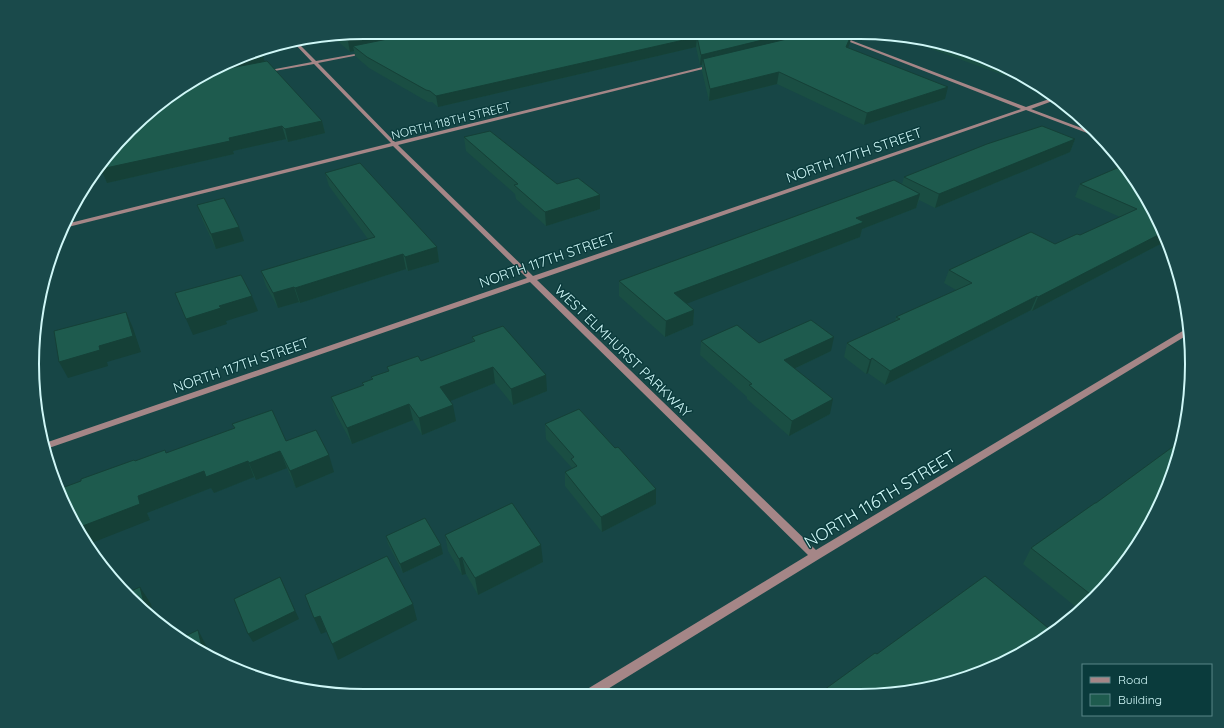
<svg xmlns="http://www.w3.org/2000/svg" width="1224" height="728" font-family="Quicksand,sans-serif">
<rect width="100%" height="100%" fill="#174646"/>
<g fill="none" stroke-linecap="round" stroke-linejoin="round">
<path fill="#a58687" fill-rule="evenodd" d="M 827,33 L 832,33 L 1026,107 L 1055,97 L 1058,99 L 1031,109 L 1100,135 L 1103,139 L 1026,110 L 537,280 L 816,550 L 1186,329 L 1189,329 L 1189,334 L 819,559 L 598,695 L 582,695 L 584,691 L 808,555 L 530,282 L 46,449 L 45,443 L 527,278 L 393,146 L 64,228 L 66,224 L 391,143 L 314,64 L 263,73 L 263,71 L 265,71 L 312,62 L 294,43 L 298,43 L 316,61 L 366,52 L 366,53 L 364,54 L 318,63 L 395,142 L 715,64 L 715,66 L 398,145 L 533,276 L 1021,109 Z"/>
</g>
<g fill="#1a4e43">
<path d="M 364,32 L 854,33 L 852,38 L 851,38 L 848,47 L 945,99 L 864,125 L 777,84 L 709,101 L 702,71 L 702,65 L 700,65 L 696,47 L 438,107 L 432,102 L 428,102 L 369,68 L 355,56 L 354,51 L 350,52 L 333,37 Z"/>
<path d="M 890,34 L 967,50 L 1015,73 L 1006,76 Z"/>
<path d="M 265,62 L 322,121 L 325,133 L 288,142 L 286,139 L 233,151 L 234,154 L 107,183 L 101,169 Z"/>
<path d="M 464,137 L 557,184 L 600,195 L 600,209 L 546,226 L 516,199 L 515,194 L 466,151 Z"/>
<path d="M 1075,139 L 1070,152 L 935,208 L 919,200 L 916,208 L 862,229 L 860,237 L 687,303 L 694,310 L 693,325 L 665,337 L 619,296 L 619,281 L 902,184 L 904,177 Z"/>
<path d="M 1124,165 L 1167,237 L 1168,240 L 1032,311 L 1031,310 L 885,385 L 868,373 L 866,374 L 844,357 L 847,343 L 895,321 L 896,317 L 956,290 L 944,283 L 949,270 L 1055,244 L 1080,235 L 1120,217 L 1075,197 L 1080,184 Z"/>
<path d="M 325,173 L 437,247 L 439,262 L 408,271 L 406,269 L 300,303 L 299,302 L 278,308 L 266,286 L 261,271 L 368,239 L 329,186 Z"/>
<path d="M 197,205 L 244,241 L 216,249 L 202,219 Z"/>
<path d="M 472,337 L 547,391 L 513,405 L 495,383 L 450,401 L 456,421 L 422,435 L 413,420 L 352,444 L 336,414 L 331,397 L 363,385 L 362,383 L 372,379 L 371,377 L 388,371 L 387,367 L 421,361 L 473,342 Z"/>
<path d="M 701,341 L 759,343 L 831,351 L 794,369 L 830,414 L 789,436 L 747,399 L 747,397 L 700,355 Z"/>
<path d="M 232,424 L 286,441 L 334,472 L 296,488 L 287,468 L 256,480 L 254,477 L 214,493 L 211,488 L 147,513 L 150,520 L 81,481 L 135,461 L 167,453 L 234,428 Z"/>
<path d="M 545,424 L 656,504 L 602,532 L 565,486 L 565,472 L 572,468 L 546,439 Z"/>
<path d="M 1096,503 L 1136,549 L 1081,611 L 1023,564 L 1031,548 Z"/>
<path d="M 445,535 L 543,562 L 478,595 L 466,574 L 462,575 L 448,551 Z"/>
<path d="M 386,536 L 441,545 L 443,554 L 403,573 L 388,544 Z"/>
</g>
<g fill="#154037">
<path d="M 397,32 L 450,32 L 353,46 L 354,51 L 350,52 L 348,41 Z"/>
<path d="M 791,33 L 829,33 L 703,59 L 702,65 L 700,65 L 701,55 Z"/>
<path d="M 852,33 L 850,43 L 844,58 L 846,47 Z"/>
<path d="M 697,37 L 696,47 L 438,107 L 436,96 Z"/>
<path d="M 263,57 L 267,68 L 197,82 L 234,62 Z"/>
<path d="M 1008,70 L 1015,73 L 1006,76 Z"/>
<path d="M 779,72 L 777,84 L 709,101 L 710,89 Z"/>
<path d="M 948,87 L 945,99 L 864,125 L 867,113 Z"/>
<path d="M 322,121 L 325,133 L 288,142 L 285,129 Z"/>
<path d="M 282,126 L 286,139 L 233,151 L 234,154 L 107,183 L 101,169 L 229,138 Z"/>
<path d="M 1075,139 L 1070,152 L 935,208 L 939,194 Z"/>
<path d="M 920,194 L 916,208 L 862,229 L 860,237 L 673,309 L 674,293 L 856,218 Z"/>
<path d="M 600,195 L 600,209 L 546,226 L 545,212 Z"/>
<path d="M 239,227 L 244,241 L 216,249 L 211,234 Z"/>
<path d="M 1164,232 L 1168,240 L 1032,311 L 1038,297 Z"/>
<path d="M 437,247 L 439,262 L 408,271 L 405,257 Z"/>
<path d="M 403,254 L 406,269 L 300,303 L 295,288 Z"/>
<path d="M 294,287 L 299,302 L 278,308 L 273,293 Z"/>
<path d="M 252,296 L 258,311 L 226,321 L 227,324 L 193,335 L 186,319 L 219,306 Z"/>
<path d="M 1037,296 L 1031,310 L 885,385 L 890,371 Z"/>
<path d="M 694,310 L 693,325 L 665,337 L 666,321 Z"/>
<path d="M 126,312 L 133,328 L 141,352 L 107,362 L 108,366 L 68,378 L 59,362 L 99,346 Z"/>
<path d="M 834,337 L 831,351 L 781,375 L 784,360 Z"/>
<path d="M 872,358 L 868,373 L 866,374 L 870,360 Z"/>
<path d="M 493,367 L 495,383 L 443,404 L 440,387 Z"/>
<path d="M 546,375 L 547,391 L 513,405 L 511,389 Z"/>
<path d="M 833,399 L 830,414 L 789,436 L 792,421 Z"/>
<path d="M 409,404 L 413,420 L 352,444 L 347,428 Z"/>
<path d="M 453,405 L 456,421 L 422,435 L 419,418 Z"/>
<path d="M 280,451 L 287,468 L 256,480 L 249,463 Z"/>
<path d="M 329,455 L 334,472 L 296,488 L 290,471 Z"/>
<path d="M 248,461 L 254,477 L 214,493 L 211,488 L 147,513 L 150,520 L 89,544 L 80,527 L 138,496 L 204,471 Z"/>
<path d="M 656,489 L 656,504 L 602,532 L 601,517 Z"/>
<path d="M 441,545 L 443,554 L 403,573 L 400,564 Z"/>
<path d="M 541,545 L 543,562 L 478,595 L 475,578 Z"/>
<path d="M 462,557 L 466,574 L 462,575 L 459,559 Z"/>
<path d="M 280,577 L 299,619 L 253,642 L 248,634 Z"/>
<path d="M 140,587 L 151,604 L 153,616 L 145,607 Z"/>
<path d="M 413,604 L 417,620 L 338,660 L 332,644 Z"/>
<path d="M 320,616 L 326,632 L 321,634 L 314,618 Z"/>
<path d="M 198,630 L 207,647 L 210,655 L 203,652 Z"/>
</g>
<g fill="#1e5b4e" stroke="#154037">
<path d="M 364,32 L 397,32 L 348,41 L 341,36 Z"/>
<path d="M 422,32 L 791,33 L 701,55 L 697,37 L 436,96 L 430,91 L 426,90 L 367,57 L 353,46 Z"/>
<path d="M 812,33 L 852,33 L 846,47 L 948,87 L 867,113 L 779,72 L 710,89 L 703,59 Z"/>
<path d="M 257,50 L 263,57 L 234,62 Z"/>
<path d="M 267,61 L 322,121 L 285,129 L 282,126 L 229,138 L 230,141 L 101,169 L 100,167 L 162,100 L 220,70 Z"/>
<path d="M 1042,126 L 1075,139 L 939,194 L 904,177 L 987,144 Z"/>
<path d="M 490,131 L 557,184 L 578,178 L 600,195 L 545,212 L 514,185 L 518,184 L 464,137 Z"/>
<path d="M 360,163 L 437,247 L 405,257 L 403,254 L 295,288 L 294,287 L 273,293 L 261,271 L 375,237 L 325,173 Z"/>
<path d="M 1124,165 L 1136,180 L 1151,207 L 1148,208 L 1152,210 L 1164,232 L 1038,297 L 1037,296 L 890,371 L 872,358 L 870,360 L 847,343 L 900,319 L 896,317 L 972,283 L 949,270 L 1031,232 L 1055,244 L 1077,234 L 1080,235 L 1137,209 L 1080,184 Z"/>
<path d="M 894,180 L 920,194 L 856,218 L 864,222 L 674,293 L 694,310 L 666,321 L 619,281 Z"/>
<path d="M 224,198 L 239,227 L 211,234 L 197,205 Z"/>
<path d="M 241,275 L 252,296 L 219,306 L 221,308 L 186,319 L 175,293 Z"/>
<path d="M 126,312 L 133,336 L 99,346 L 100,350 L 59,362 L 54,331 Z"/>
<path d="M 811,320 L 834,337 L 784,360 L 833,399 L 792,421 L 749,385 L 752,384 L 701,341 L 737,325 L 759,343 Z"/>
<path d="M 503,326 L 546,375 L 511,389 L 493,367 L 440,387 L 453,405 L 419,418 L 409,404 L 347,428 L 331,397 L 364,385 L 362,383 L 373,379 L 371,377 L 389,371 L 387,367 L 418,356 L 421,361 L 475,341 L 472,337 Z"/>
<path d="M 579,409 L 615,448 L 618,447 L 656,489 L 601,517 L 565,472 L 577,466 L 571,459 L 574,457 L 545,424 Z"/>
<path d="M 272,410 L 286,441 L 316,430 L 329,455 L 290,471 L 280,451 L 249,463 L 248,461 L 206,477 L 204,471 L 138,496 L 140,504 L 80,527 L 59,489 L 81,481 L 81,479 L 134,460 L 135,461 L 165,450 L 166,453 L 235,428 L 232,424 Z"/>
<path d="M 1182,440 L 1167,491 L 1136,549 L 1094,597 L 1031,548 L 1095,503 L 1096,503 Z"/>
<path d="M 512,503 L 541,545 L 475,578 L 462,557 L 459,559 L 445,535 Z"/>
<path d="M 425,518 L 441,545 L 400,564 L 386,536 Z"/>
<path d="M 387,556 L 413,604 L 332,644 L 320,616 L 314,618 L 305,595 Z"/>
<path d="M 985,576 L 1053,632 L 1026,652 L 946,685 L 882,695 L 817,695 L 875,653 L 877,654 Z"/>
<path d="M 280,577 L 295,611 L 248,634 L 234,599 Z"/>
<path d="M 140,587 L 145,607 L 129,592 Z"/>
<path d="M 198,630 L 203,652 L 179,639 Z"/>
</g>
<g text-anchor="middle" stroke-width="3" stroke-linejoin="round" paint-order="stroke">
<g font-size="12" fill="#cff7f7" stroke="#0a3b3c">
<text transform="translate(451 121) rotate(-14)" y="4">NORTH 118TH STREET</text>
</g>
<g font-size="14" fill="#cff7f7" stroke="#0a3b3c">
<text transform="translate(854 155) rotate(-19)" y="5">NORTH 117TH STREET</text>
<text transform="translate(547 260) rotate(-19)" y="5">NORTH 117TH STREET</text>
<text transform="translate(623 351) rotate(44)" y="5">WEST ELMHURST PARKWAY</text>
<text transform="translate(241 365) rotate(-19)" y="5">NORTH 117TH STREET</text>
</g>
<g font-size="17" fill="#cff7f7" stroke="#0a3b3c">
<text transform="translate(880 499) rotate(-31)" y="6">NORTH 116TH STREET</text>
</g>
</g>
<path d="M0 0H1224V728H0ZM364 39H860A325 325 0 0 1 1185 364V364A325 325 0 0 1 860 689H364A325 325 0 0 1 39 364V364A325 325 0 0 1 364 39Z" fill="#1a4a4b" fill-rule="evenodd"/>
<path fill="none" stroke="#cff7f7" stroke-width="2" d="M364 39H860A325 325 0 0 1 1185 364V364A325 325 0 0 1 860 689H364A325 325 0 0 1 39 364V364A325 325 0 0 1 364 39Z"/>
<rect x="1082" y="664" width="130" height="52" fill="#0a3b3c" stroke="#598687"/>
<rect x="1090" y="677" width="20" height="6" fill="#a58687" stroke="#598687"/>
<text x="1118" y="684" font-size="12" fill="#cff7f7">Road</text>
<rect x="1090" y="694" width="20" height="12" fill="#1e5b4e" stroke="#598687"/>
<text x="1118" y="704" font-size="12" fill="#cff7f7">Building</text>
</svg>
